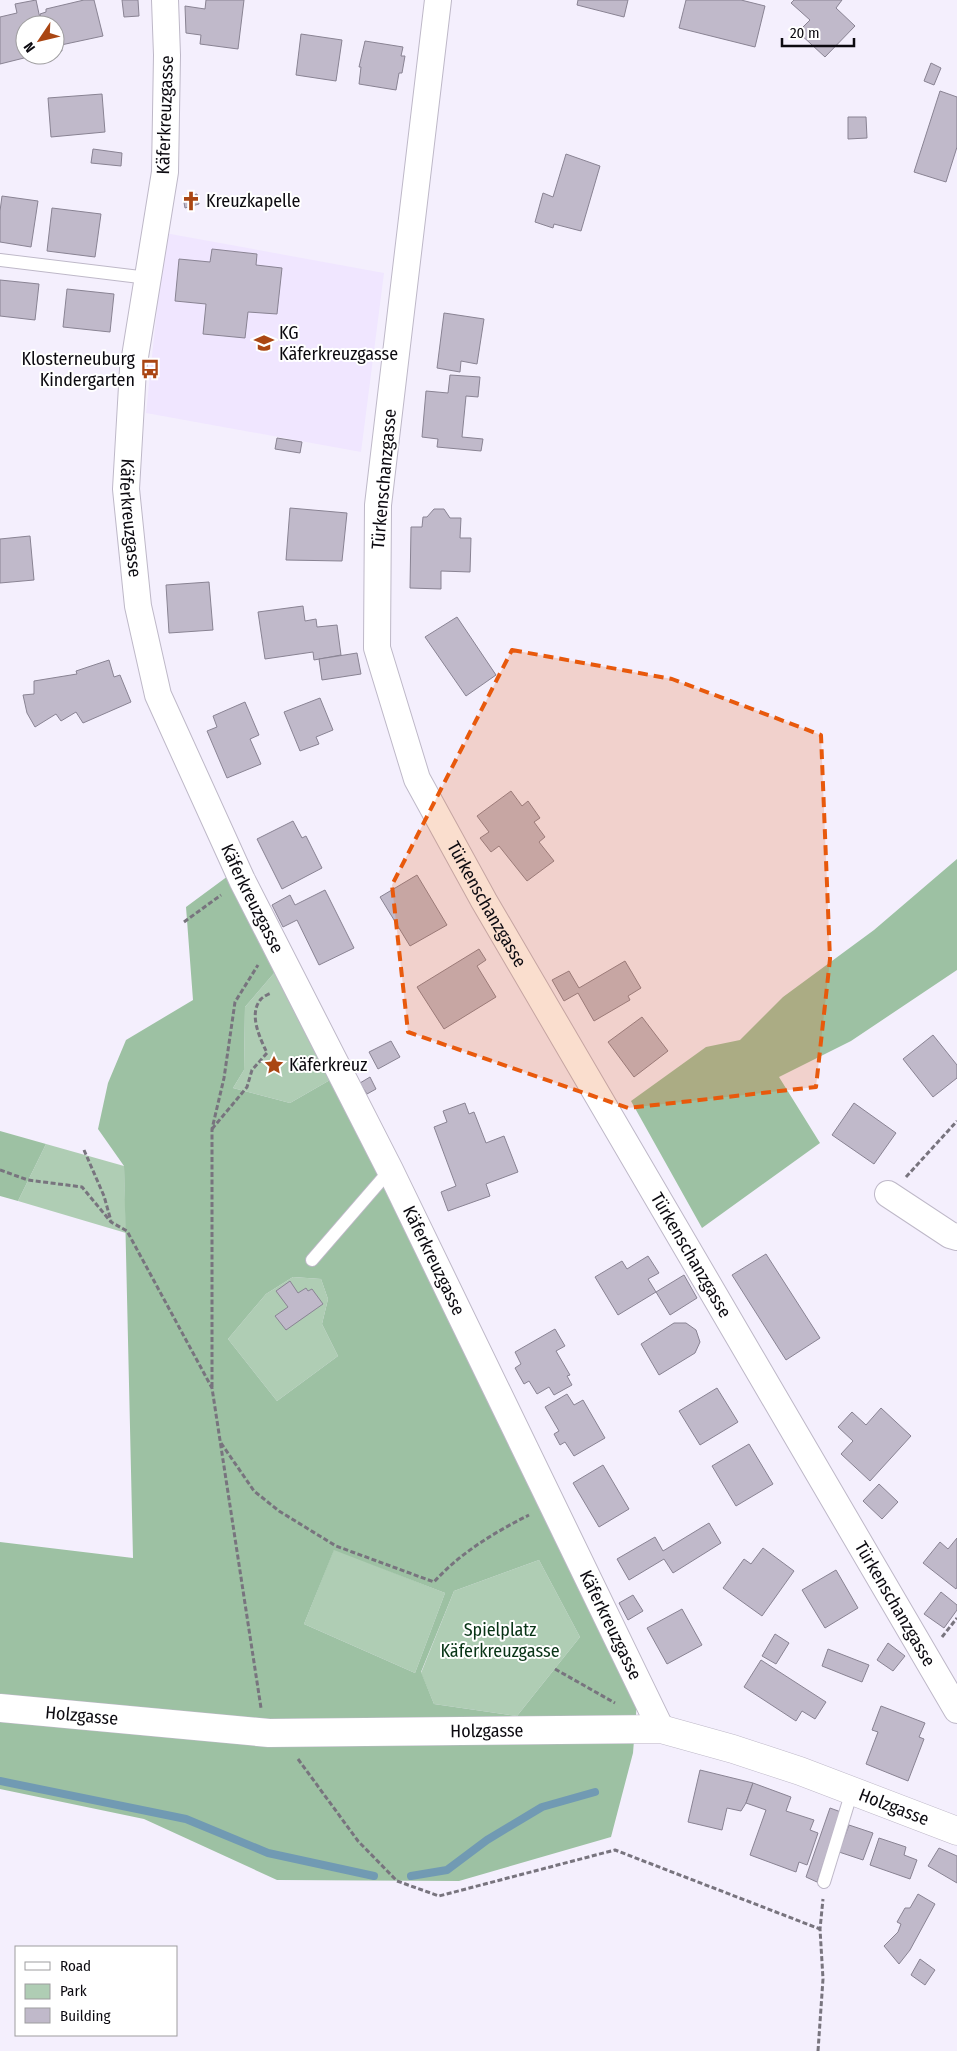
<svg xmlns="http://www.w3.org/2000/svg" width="957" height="2051" font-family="'Fira Sans Condensed',sans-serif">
<rect width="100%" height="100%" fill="#f4effd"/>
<path fill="#f0e6ff" d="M 165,233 L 384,273 L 361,452 L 146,413 Z"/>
<g fill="#afcdb4">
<path d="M 275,972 L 330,1080 L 290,1103 L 233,1088 L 244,1070 L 245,1007 Z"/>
<path d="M 46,1144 L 124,1166 L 126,1233 L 18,1201 Z"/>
<path d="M 293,1277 L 321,1279 L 328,1299 L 322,1324 L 338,1356 L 277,1401 L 228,1339 L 266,1294 Z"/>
<path d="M 334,1549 L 445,1593 L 415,1673 L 304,1624 Z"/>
<path d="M 539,1560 L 580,1637 L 517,1716 L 434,1704 L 421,1673 L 454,1591 Z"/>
</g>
<g fill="#9dc1a3" fill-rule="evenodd">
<path d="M 957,859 L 957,970 L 851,1041 L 779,1077 L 820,1143 L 702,1228 L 631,1101 L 706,1047 L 740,1040 L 783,997 L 874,930 Z"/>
<path d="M 228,876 L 275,972 L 245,1007 L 244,1070 L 233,1088 L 290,1103 L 330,1080 L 400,1214 L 637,1702 L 633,1753 L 611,1837 L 459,1881 L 277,1880 L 144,1819 L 0,1789 L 0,1542 L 133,1558 L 124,1166 L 98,1129 L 108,1083 L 126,1040 L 193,1000 L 186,907 ZM 293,1277 L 321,1279 L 328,1299 L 322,1324 L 338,1356 L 277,1401 L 228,1339 L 266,1294 ZM 334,1550 L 445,1593 L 415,1673 L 304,1624 ZM 539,1560 L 580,1637 L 517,1716 L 434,1704 L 421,1672 L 454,1591 Z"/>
<path d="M 0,1131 L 46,1144 L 18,1201 L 0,1196 Z"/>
</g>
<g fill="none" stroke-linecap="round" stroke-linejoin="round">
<g stroke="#719ab3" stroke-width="8">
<path d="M 0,1781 L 186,1819 L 268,1853 L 374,1876"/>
<path d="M 411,1876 L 447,1870 L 487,1840 L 542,1807 L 595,1792"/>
</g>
</g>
<g fill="#c0b9ca" stroke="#898393">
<path d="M 36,0 L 41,23 L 25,25 L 23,27 L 25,44 L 21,45 L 24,58 L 0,64 L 0,17 L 17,13 L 15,4 Z"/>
<path d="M 84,0 L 94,0 L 103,36 L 61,45 L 62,51 L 55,52 L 55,25 L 43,25 L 40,14 L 46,12 L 46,9 Z"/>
<path d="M 122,0 L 138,0 L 139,16 L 124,17 Z"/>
<path d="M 206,0 L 244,0 L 238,49 L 200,44 L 201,35 L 186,33 L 185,6 L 205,9 Z"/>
<path d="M 578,0 L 628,0 L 624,17 L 577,5 Z"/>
<path d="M 686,0 L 741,0 L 765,6 L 755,47 L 679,28 Z"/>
<path d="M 794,0 L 842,0 L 836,8 L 855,26 L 825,57 L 798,32 L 810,20 L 791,3 Z"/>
<path d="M 301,34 L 342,40 L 336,81 L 296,75 Z"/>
<path d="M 365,41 L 403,47 L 401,56 L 405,56 L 402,73 L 399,73 L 396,90 L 359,84 L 361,67 L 359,67 Z"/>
<path d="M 931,63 L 941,68 L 934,85 L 924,81 Z"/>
<path d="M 940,91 L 957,97 L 957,147 L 946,182 L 914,172 Z"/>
<path d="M 102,94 L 105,132 L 51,137 L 48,98 Z"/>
<path d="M 848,117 L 866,117 L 867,138 L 848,139 Z"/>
<path d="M 93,149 L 122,153 L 121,166 L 91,163 Z"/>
<path d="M 566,154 L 600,166 L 581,231 L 554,224 L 553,228 L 535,222 L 543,193 L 553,197 Z"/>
<path d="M 197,194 L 199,204 L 185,208 L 183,197 Z"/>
<path d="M 2,196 L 38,201 L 31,247 L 0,242 L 0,211 Z"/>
<path d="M 52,208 L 101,214 L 95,257 L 47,251 Z"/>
<path d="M 212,249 L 257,254 L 256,265 L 282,268 L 277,314 L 248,312 L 245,338 L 203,334 L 206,304 L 175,301 L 179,259 L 210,262 Z"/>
<path d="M 0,280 L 39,284 L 35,320 L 0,316 Z"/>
<path d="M 67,289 L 114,294 L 110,332 L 63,327 Z"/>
<path d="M 444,313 L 484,319 L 477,364 L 461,361 L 460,372 L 437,368 Z"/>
<path d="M 450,375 L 480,377 L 478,397 L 466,396 L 462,437 L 483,439 L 481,451 L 437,447 L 438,439 L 422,437 L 426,391 L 448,393 Z"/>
<path d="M 277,438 L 302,442 L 300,453 L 275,449 Z"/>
<path d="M 290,508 L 347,513 L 342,561 L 286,560 Z"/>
<path d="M 434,509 L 444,509 L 450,518 L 461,518 L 460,538 L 471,538 L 470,572 L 441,571 L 441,589 L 410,588 L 411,527 L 422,527 L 423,517 L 427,517 Z"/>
<path d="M 30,536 L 34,580 L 0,583 L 0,539 Z"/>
<path d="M 209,582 L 213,630 L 169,633 L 166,585 Z"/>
<path d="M 303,606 L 305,621 L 316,619 L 317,627 L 337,625 L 341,655 L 314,660 L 313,652 L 265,659 L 258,612 Z"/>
<path d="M 457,617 L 496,675 L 466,696 L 425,637 Z"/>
<path d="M 357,653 L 361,674 L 322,680 L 319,659 Z"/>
<path d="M 109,660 L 114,677 L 120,675 L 131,702 L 83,723 L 76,712 L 61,721 L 56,714 L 35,727 L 27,713 L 23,695 L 34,694 L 34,681 L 77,674 L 76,671 Z"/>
<path d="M 320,698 L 333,730 L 316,737 L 319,744 L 300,751 L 284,712 Z"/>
<path d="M 245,702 L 259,735 L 250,739 L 261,764 L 227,778 L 207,731 L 217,727 L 213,716 Z"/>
<path d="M 511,791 L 522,806 L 528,801 L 540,818 L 534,822 L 545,837 L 539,842 L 554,861 L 527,881 L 499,846 L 491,852 L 480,838 L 489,832 L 477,816 Z"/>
<path d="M 293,821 L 302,838 L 306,836 L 322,868 L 282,889 L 257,839 Z"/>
<path d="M 417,875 L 447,925 L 410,946 L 380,897 Z"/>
<path d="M 325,890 L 354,948 L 319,965 L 297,920 L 283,927 L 272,905 L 290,895 L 295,905 Z"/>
<path d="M 479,949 L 486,960 L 477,966 L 496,997 L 444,1029 L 417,987 Z"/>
<path d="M 625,961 L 641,988 L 628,996 L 630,1000 L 594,1021 L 578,993 L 564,1001 L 552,980 L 569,971 L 579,988 Z"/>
<path d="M 642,1017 L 668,1051 L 634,1077 L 608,1042 Z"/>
<path d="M 933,1035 L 957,1065 L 957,1078 L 933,1097 L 903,1059 Z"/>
<path d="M 391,1041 L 400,1057 L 378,1069 L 369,1052 Z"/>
<path d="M 370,1077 L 376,1089 L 367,1094 L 360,1083 Z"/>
<path d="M 465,1103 L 469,1114 L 474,1112 L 486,1143 L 504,1136 L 518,1172 L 486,1184 L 490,1196 L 448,1211 L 441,1192 L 456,1186 L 434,1127 L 447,1122 L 443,1111 Z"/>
<path d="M 854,1103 L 896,1133 L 874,1164 L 832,1135 Z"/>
<path d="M 766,1254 L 820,1338 L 786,1360 L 732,1275 Z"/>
<path d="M 648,1256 L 659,1273 L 648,1279 L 656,1292 L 618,1315 L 595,1277 L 622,1261 L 627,1269 Z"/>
<path d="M 684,1275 L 697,1298 L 670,1315 L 656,1292 Z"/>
<path d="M 290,1281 L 298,1293 L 306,1288 L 308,1291 L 312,1289 L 323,1304 L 286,1330 L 275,1316 L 288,1307 L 276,1291 Z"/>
<path d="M 674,1323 L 686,1323 L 696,1330 L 700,1342 L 695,1353 L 659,1375 L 641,1344 Z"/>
<path d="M 555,1329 L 565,1346 L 556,1351 L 570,1375 L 567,1376 L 572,1385 L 554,1395 L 549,1387 L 537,1394 L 529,1381 L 524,1384 L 515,1368 L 521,1364 L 515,1352 Z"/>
<path d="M 717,1388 L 738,1422 L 700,1445 L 679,1411 Z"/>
<path d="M 567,1394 L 574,1405 L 583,1400 L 605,1438 L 574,1456 L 565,1442 L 560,1445 L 554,1434 L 559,1431 L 545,1407 Z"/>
<path d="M 881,1408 L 911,1436 L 870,1481 L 841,1454 L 853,1441 L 838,1427 L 852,1412 L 866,1425 Z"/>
<path d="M 749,1444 L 773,1484 L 736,1506 L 712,1466 Z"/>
<path d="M 603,1465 L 629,1509 L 599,1527 L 573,1483 Z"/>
<path d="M 879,1484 L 898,1502 L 882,1519 L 863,1501 Z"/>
<path d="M 709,1523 L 721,1543 L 673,1573 L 664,1559 L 629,1580 L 617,1559 L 655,1537 L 663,1551 Z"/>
<path d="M 957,1538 L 957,1587 L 956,1589 L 923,1563 L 940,1542 L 948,1549 Z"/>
<path d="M 763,1548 L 794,1571 L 762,1616 L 723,1588 L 744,1559 L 751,1564 Z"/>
<path d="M 836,1570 L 858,1608 L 825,1628 L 802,1590 Z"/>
<path d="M 941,1592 L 957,1605 L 957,1610 L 944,1628 L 924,1614 Z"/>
<path d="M 633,1595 L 643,1611 L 628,1620 L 619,1603 Z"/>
<path d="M 682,1609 L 702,1645 L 667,1664 L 647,1628 Z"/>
<path d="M 775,1634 L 789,1643 L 776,1664 L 762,1656 Z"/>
<path d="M 888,1643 L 905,1656 L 893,1671 L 877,1660 Z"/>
<path d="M 828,1649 L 869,1665 L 862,1682 L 822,1666 Z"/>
<path d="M 761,1660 L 826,1702 L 815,1719 L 802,1711 L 796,1721 L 744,1687 Z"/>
<path d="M 881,1706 L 925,1723 L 919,1737 L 924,1739 L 908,1781 L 866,1764 L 878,1732 L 872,1730 Z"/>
<path d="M 700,1770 L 753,1783 L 746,1803 L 741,1811 L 727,1808 L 722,1830 L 688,1822 Z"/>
<path d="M 753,1783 L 791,1797 L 786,1811 L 814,1820 L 810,1830 L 818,1833 L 807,1865 L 799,1862 L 796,1872 L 750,1855 L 766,1810 L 746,1803 Z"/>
<path d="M 830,1808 L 841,1812 L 817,1882 L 806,1877 Z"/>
<path d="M 849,1825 L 873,1833 L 863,1860 L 839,1852 Z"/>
<path d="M 879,1838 L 906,1847 L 904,1855 L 917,1860 L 910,1879 L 870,1865 Z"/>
<path d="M 939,1848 L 957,1856 L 957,1883 L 928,1866 Z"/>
<path d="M 918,1894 L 935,1904 L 910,1950 L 899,1964 L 884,1946 L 898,1932 L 901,1924 L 897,1922 L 905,1908 L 910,1908 Z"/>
<path d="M 920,1959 L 935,1970 L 925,1985 L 911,1975 Z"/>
</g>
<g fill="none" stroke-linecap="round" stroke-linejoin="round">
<defs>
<g id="service">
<path d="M 0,260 L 148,278"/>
<path d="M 312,1260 L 390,1170"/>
<path d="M 824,1882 L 852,1791"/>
</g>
<g id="minor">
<path id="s1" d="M 165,0 L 167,55 L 165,172 L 133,369 L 126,489 L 138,606 L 158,695 L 242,880 L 390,1170 L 661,1729"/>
<path id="s2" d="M 438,0 L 378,505 L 377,648 L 417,779 L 484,901 L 957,1710"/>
<path d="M 888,1194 L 950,1235 L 957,1237"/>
</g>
<g id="tertiary">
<path id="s3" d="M 0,1708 L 269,1733 L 661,1729 L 733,1749 L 800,1771 L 957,1831"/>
</g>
</defs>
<use href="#service" stroke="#beb8c8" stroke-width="14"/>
<use href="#minor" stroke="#beb8c8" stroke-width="28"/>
<use href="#tertiary" stroke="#beb8c8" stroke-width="29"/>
<g stroke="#78747e" stroke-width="3" stroke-dasharray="5 2.5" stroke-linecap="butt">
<path d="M 184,922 L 221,895"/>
<path d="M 212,1129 L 247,1087 L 252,1070 L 267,1053 C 260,1038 248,1014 261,999 C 263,997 268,994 271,993"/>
<path d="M 84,1150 L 104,1196 L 111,1221"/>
<path d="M 0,1170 L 28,1180 L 82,1187 L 111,1222 L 127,1231 L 212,1388 L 261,1708"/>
<path d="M 906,1177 L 957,1121"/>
<path d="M 212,1387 L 212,1129 L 224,1078 L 235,1002 L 258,965"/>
<path d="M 221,1443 L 254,1491 L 279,1511 L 336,1546 L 434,1582 C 460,1553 495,1532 529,1515"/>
<path d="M 942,1637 L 957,1618"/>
<path d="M 555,1669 L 615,1703"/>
<path d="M 298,1759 L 358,1841 L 397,1881 L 439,1896 L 615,1850 L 820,1929"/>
<path d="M 818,2051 L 823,1979 L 820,1929 L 823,1899"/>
</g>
<use href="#service" stroke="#fff" stroke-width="12"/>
<use href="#minor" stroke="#fff" stroke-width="26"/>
<use href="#tertiary" stroke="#fff" stroke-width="28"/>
</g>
<path fill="#e8590c" fill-opacity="0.2" stroke="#e8590c" stroke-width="4" stroke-dasharray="10 6" stroke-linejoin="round" d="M 512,650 L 672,679 L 821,735 L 830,959 L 816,1087 L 628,1108 L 408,1032 L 392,885 Z"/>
<defs>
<symbol id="church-bare" viewBox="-9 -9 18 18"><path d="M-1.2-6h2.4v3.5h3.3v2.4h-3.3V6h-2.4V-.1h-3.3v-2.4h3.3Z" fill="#aa4613" stroke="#fff" stroke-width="2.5" paint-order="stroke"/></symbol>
<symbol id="school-bare" viewBox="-9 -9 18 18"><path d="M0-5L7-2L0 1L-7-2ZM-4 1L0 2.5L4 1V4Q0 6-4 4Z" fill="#aa4613" stroke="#fff" stroke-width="2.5" paint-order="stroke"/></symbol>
<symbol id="bus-bare" viewBox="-9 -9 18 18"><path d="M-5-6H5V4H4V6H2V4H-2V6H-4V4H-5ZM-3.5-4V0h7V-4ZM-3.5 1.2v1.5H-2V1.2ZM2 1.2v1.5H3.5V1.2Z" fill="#aa4613" stroke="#fff" stroke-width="2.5" paint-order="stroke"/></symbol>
<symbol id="sight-bare" viewBox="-9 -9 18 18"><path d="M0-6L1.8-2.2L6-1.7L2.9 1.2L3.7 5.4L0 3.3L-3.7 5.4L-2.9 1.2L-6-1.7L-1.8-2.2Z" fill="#aa4613" stroke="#fff" stroke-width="2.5" paint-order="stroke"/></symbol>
</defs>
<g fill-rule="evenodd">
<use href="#church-bare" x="177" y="187" width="28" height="28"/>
<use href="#school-bare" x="250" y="329" width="28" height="28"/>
<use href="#bus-bare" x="136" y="355" width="28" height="28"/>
<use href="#sight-bare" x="260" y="1051" width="28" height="28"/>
</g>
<g text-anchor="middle" stroke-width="4" stroke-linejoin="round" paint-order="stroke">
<g font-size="18" fill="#0c0a10" stroke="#fff">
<text transform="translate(165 115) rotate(-88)" y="6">Käferkreuzgasse</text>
<text transform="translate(384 479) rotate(-85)" y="6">Türkenschanzgasse</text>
<text dy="6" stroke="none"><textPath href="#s1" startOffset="521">Käferkreuzgasse</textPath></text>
<text dy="6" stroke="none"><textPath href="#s1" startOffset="925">Käferkreuzgasse</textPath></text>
<text dy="6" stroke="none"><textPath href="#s2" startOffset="932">Türkenschanzgasse</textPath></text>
<text dy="6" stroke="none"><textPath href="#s2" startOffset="1338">Türkenschanzgasse</textPath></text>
<text dy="6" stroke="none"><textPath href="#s1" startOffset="1330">Käferkreuzgasse</textPath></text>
<text dy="6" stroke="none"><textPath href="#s2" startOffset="1742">Türkenschanzgasse</textPath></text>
<text dy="6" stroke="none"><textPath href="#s1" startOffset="1735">Käferkreuzgasse</textPath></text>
<text dy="6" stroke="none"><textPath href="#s3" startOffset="82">Holzgasse</textPath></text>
<text dy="6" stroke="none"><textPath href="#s3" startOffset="488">Holzgasse</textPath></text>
<text dy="6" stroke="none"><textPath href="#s3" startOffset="908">Holzgasse</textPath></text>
</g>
<g font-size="18" fill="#0c0a10" stroke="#fff" text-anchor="start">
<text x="206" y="207">Kreuzkapelle</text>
<text x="279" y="339">KG<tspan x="279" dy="21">Käferkreuzgasse</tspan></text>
<text x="135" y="365" text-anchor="end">Klosterneuburg<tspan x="135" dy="21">Kindergarten</tspan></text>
<text x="289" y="1071">Käferkreuz</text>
</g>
<g font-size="18" fill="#073315" stroke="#fff">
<text x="500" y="1636">Spielplatz<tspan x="500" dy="21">Käferkreuzgasse</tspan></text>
</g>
</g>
<rect x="15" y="1946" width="162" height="90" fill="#ffffff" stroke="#9e9d9f"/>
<rect x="25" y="1962" width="25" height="8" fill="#ffffff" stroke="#9e9d9f"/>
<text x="60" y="1971" font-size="15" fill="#0c0a10">Road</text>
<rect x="25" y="1984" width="25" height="15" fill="#afcdb4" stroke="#9e9d9f"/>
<text x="60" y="1996" font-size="15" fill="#0c0a10">Park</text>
<rect x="25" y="2008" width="25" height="15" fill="#c0b9ca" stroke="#9e9d9f"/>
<text x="60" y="2021" font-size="15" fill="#0c0a10">Building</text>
<g transform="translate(40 40) rotate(235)"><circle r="24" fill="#ffffff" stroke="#9e9d9f"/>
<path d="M0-4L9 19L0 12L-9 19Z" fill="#aa4613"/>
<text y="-8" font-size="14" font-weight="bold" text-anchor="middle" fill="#0c0a10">N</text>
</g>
<path d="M782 38v8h72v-8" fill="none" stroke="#0c0a10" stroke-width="2.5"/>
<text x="790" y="38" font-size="15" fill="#0c0a10" stroke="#ffffff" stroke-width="4" paint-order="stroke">20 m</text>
</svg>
